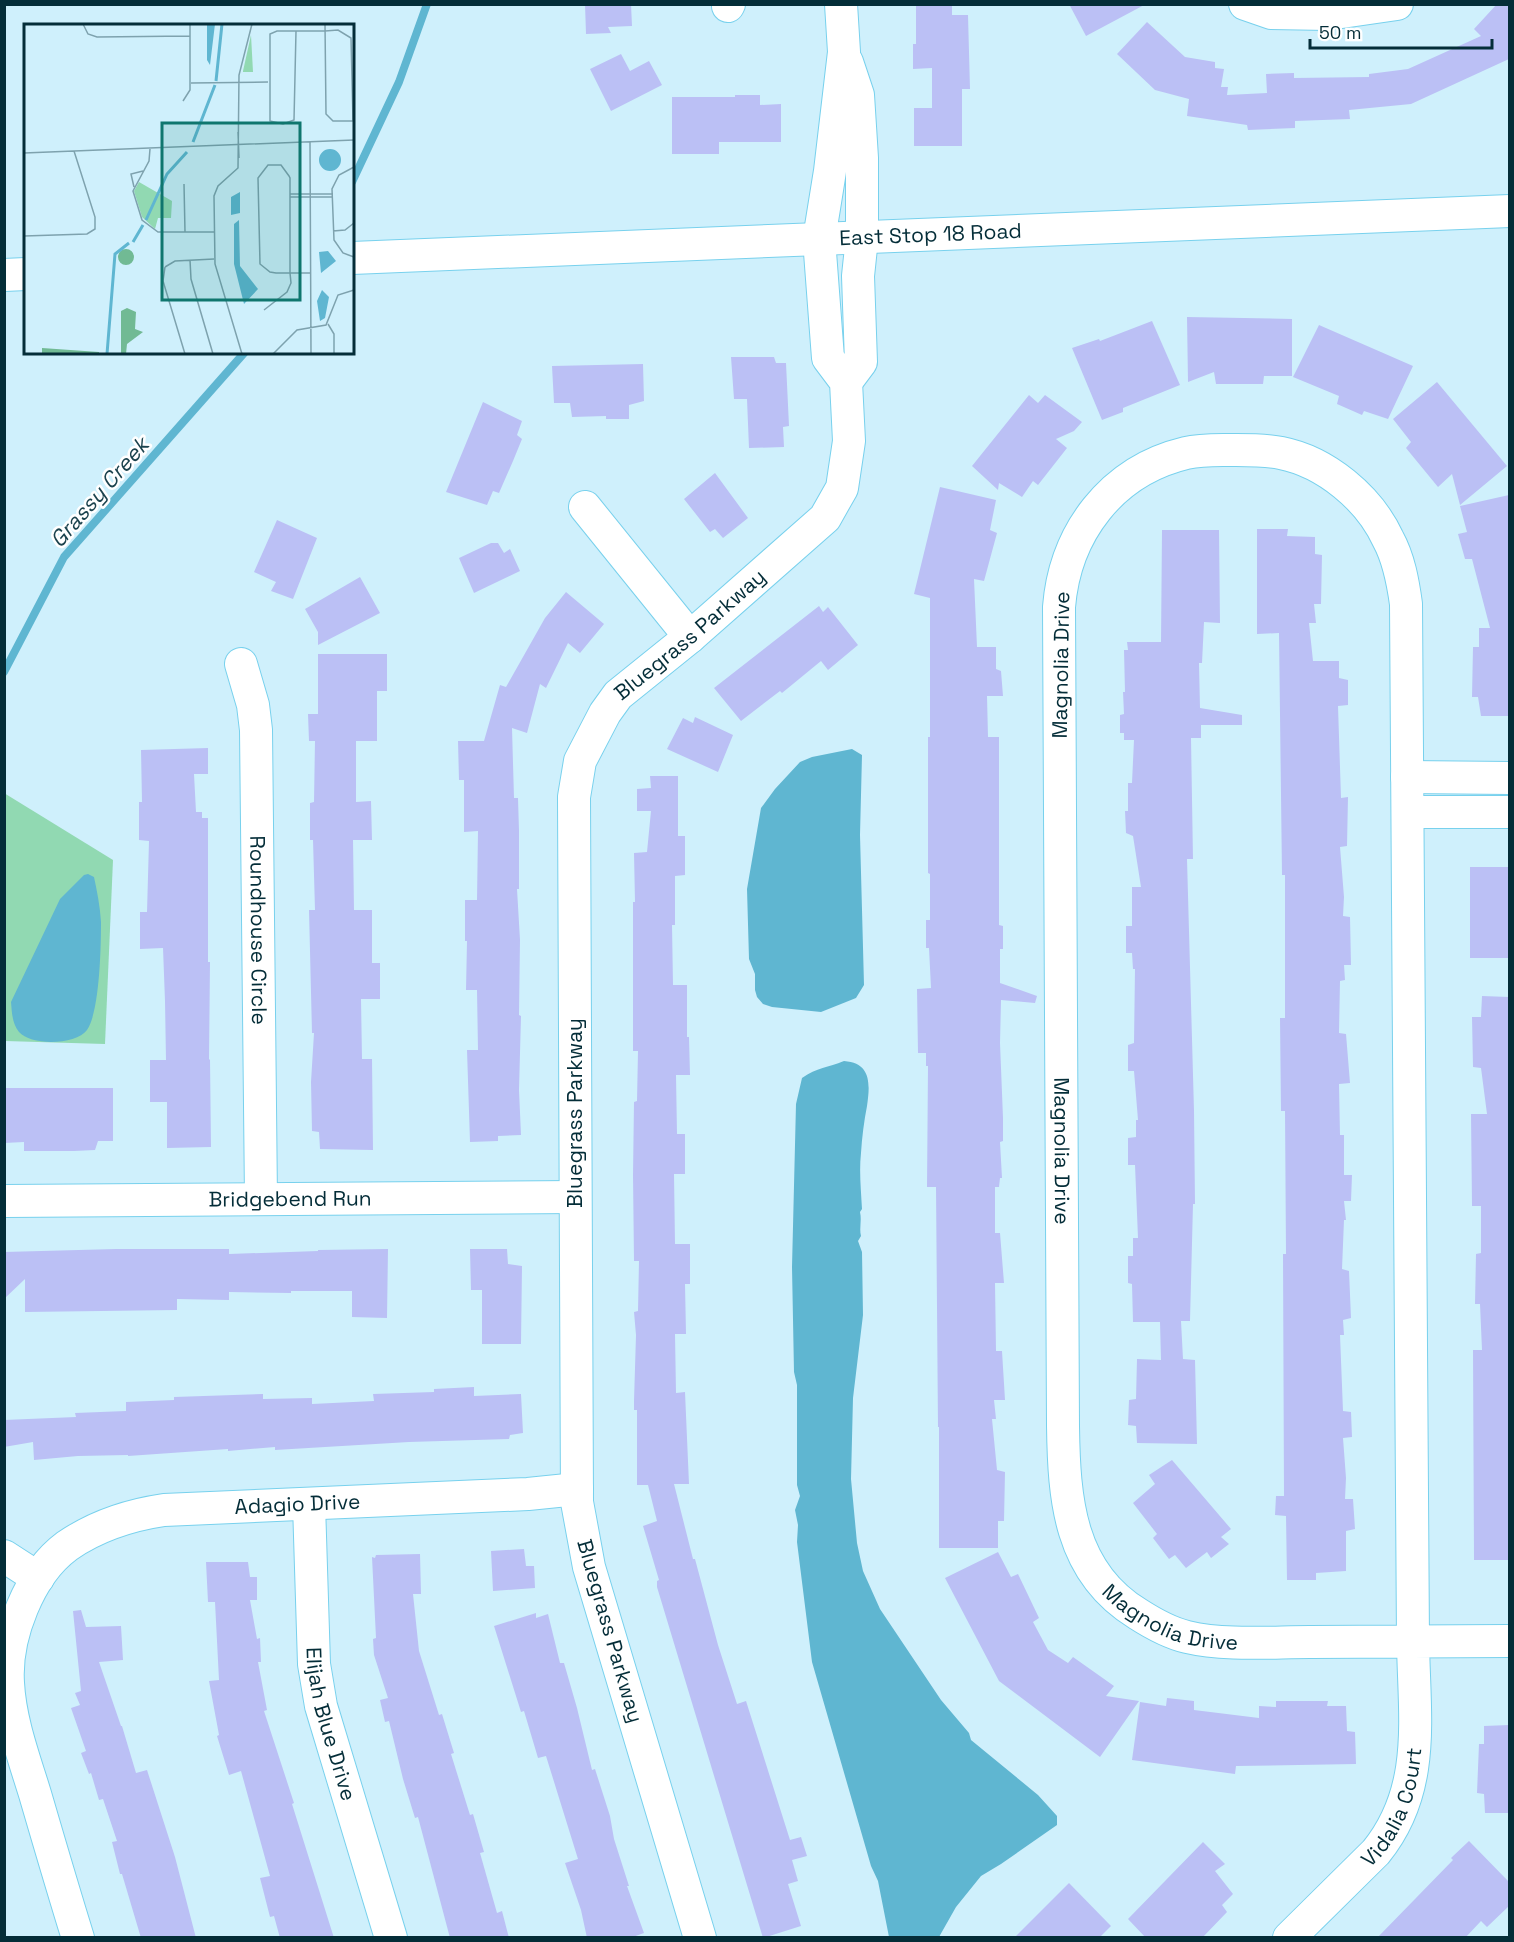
<svg xmlns="http://www.w3.org/2000/svg" width="1514" height="1942" font-family="'Space Grotesk',sans-serif">
<rect width="100%" height="100%" fill="#cff0fc"/>
<path fill="#91d9b2" d="M 4,793 L 113,860 L 105,1044 L 5,1041 Z"/>
<g fill="#5fb6d1">
<path d="M 852,749 L 862,755 L 860,835 L 864,985 L 856,998 L 821,1012 L 772,1007 L 763,1004 L 757,997 L 755,990 L 755,974 L 749,959 L 747,889 L 761,808 L 775,789 L 800,762 L 812,757 Z"/>
<path d="M 88,874 L 94,877 C 97,891 100,906 101,922 C 101,946 100,1011 87,1030 C 76,1045 31,1046 19,1032 C 12,1023 12,1013 11,1002 L 60,899 L 84,875 Z"/>
<path d="M 844,1061 C 872,1063 870,1085 867,1106 C 864,1121 862,1137 861,1153 C 859,1171 861,1190 862,1209 L 860,1212 C 862,1221 859,1228 861,1236 L 858,1241 L 862,1252 L 863,1315 L 853,1398 L 851,1479 L 857,1543 L 863,1571 L 880,1609 L 941,1700 L 969,1733 L 971,1740 L 1038,1795 L 1057,1816 L 1057,1825 L 1001,1864 L 981,1876 L 956,1907 L 939,1937 L 889,1937 L 878,1881 L 871,1866 L 812,1662 L 797,1542 L 798,1525 L 795,1510 L 800,1496 L 797,1485 L 797,1385 L 794,1372 L 792,1267 L 796,1104 L 802,1078 C 817,1067 828,1068 844,1061 Z"/>
</g>
<g fill="none" stroke-linecap="round" stroke-linejoin="round">
<g stroke="#5fb6d1" stroke-width="8">
<path d="M 352,182 L 399,82 L 427,4"/>
<path d="M 4,672 L 64,557 L 245,352"/>
</g>
</g>
<g fill="#bbc0f5">
<path d="M 585,4 L 631,4 L 632,26 L 608,27 L 611,33 L 586,34 Z"/>
<path d="M 916,4 L 952,4 L 952,15 L 968,15 L 970,89 L 962,89 L 962,146 L 914,146 L 914,108 L 932,108 L 932,68 L 913,69 L 913,44 L 916,44 Z"/>
<path d="M 1069,4 L 1146,4 L 1086,36 Z"/>
<path d="M 1497,4 L 1509,4 L 1509,59 L 1411,104 L 1349,110 L 1350,119 L 1295,121 L 1295,128 L 1248,130 L 1247,125 L 1187,116 L 1189,99 L 1155,90 L 1117,54 L 1147,22 L 1185,57 L 1215,62 L 1215,68 L 1224,69 L 1221,87 L 1228,87 L 1227,95 L 1267,93 L 1266,74 L 1294,73 L 1294,78 L 1369,77 L 1369,74 L 1408,69 L 1481,36 L 1474,29 Z"/>
<path d="M 621,54 L 630,71 L 649,61 L 662,85 L 611,111 L 590,69 Z"/>
<path d="M 735,95 L 760,95 L 760,105 L 781,104 L 781,142 L 719,142 L 719,154 L 672,154 L 672,97 L 735,97 Z"/>
<path d="M 1187,317 L 1292,319 L 1292,376 L 1264,376 L 1263,384 L 1216,384 L 1214,372 L 1188,382 Z"/>
<path d="M 1152,321 L 1180,385 L 1123,408 L 1123,412 L 1102,420 L 1072,348 L 1099,339 L 1100,341 Z"/>
<path d="M 1319,325 L 1413,366 L 1388,419 L 1364,411 L 1362,415 L 1337,404 L 1339,396 L 1293,377 Z"/>
<path d="M 731,357 L 774,357 L 776,363 L 786,363 L 789,426 L 783,427 L 784,447 L 749,448 L 747,399 L 734,399 Z"/>
<path d="M 643,364 L 644,401 L 629,405 L 629,419 L 606,419 L 606,416 L 572,417 L 570,403 L 554,403 L 552,366 Z"/>
<path d="M 1437,382 L 1507,466 L 1460,505 L 1452,474 L 1438,487 L 1406,448 L 1411,442 L 1393,419 Z"/>
<path d="M 1029,395 L 1038,403 L 1045,395 L 1082,422 L 1074,431 L 1056,439 L 1067,448 L 1038,485 L 1033,481 L 1022,497 L 999,483 L 998,490 L 972,466 Z"/>
<path d="M 483,402 L 522,421 L 517,435 L 522,439 L 513,461 L 499,493 L 493,491 L 487,505 L 446,492 Z"/>
<path d="M 715,473 L 748,518 L 723,538 L 715,529 L 710,532 L 684,499 Z"/>
<path d="M 940,487 L 996,500 L 990,530 L 997,533 L 984,581 L 974,579 L 977,647 L 996,647 L 996,669 L 1001,671 L 1003,696 L 987,696 L 988,737 L 999,737 L 999,925 L 1003,926 L 1003,949 L 1000,949 L 1000,983 L 1037,996 L 1035,1003 L 1001,1000 L 1000,1043 L 1003,1118 L 1003,1141 L 1000,1142 L 1002,1178 L 1000,1178 L 999,1187 L 995,1187 L 995,1233 L 1000,1233 L 1004,1283 L 995,1283 L 996,1351 L 1002,1351 L 1005,1400 L 994,1400 L 996,1419 L 992,1419 L 997,1470 L 1005,1472 L 1004,1521 L 998,1521 L 998,1548 L 939,1548 L 939,1427 L 938,1427 L 936,1187 L 927,1187 L 928,1066 L 926,1066 L 926,1053 L 918,1053 L 917,989 L 931,988 L 929,948 L 926,948 L 926,920 L 930,920 L 930,874 L 928,873 L 928,737 L 930,737 L 930,598 L 914,594 Z"/>
<path d="M 1509,495 L 1509,716 L 1481,716 L 1478,697 L 1472,697 L 1473,647 L 1479,647 L 1479,628 L 1490,628 L 1472,559 L 1465,559 L 1458,534 L 1467,532 L 1460,506 Z"/>
<path d="M 277,520 L 317,538 L 293,599 L 271,591 L 276,582 L 254,572 Z"/>
<path d="M 1257,529 L 1288,529 L 1287,536 L 1315,537 L 1315,554 L 1322,555 L 1321,604 L 1314,604 L 1316,623 L 1309,623 L 1313,661 L 1339,661 L 1339,678 L 1348,680 L 1348,705 L 1338,706 L 1341,798 L 1348,797 L 1347,846 L 1340,847 L 1344,897 L 1343,916 L 1350,917 L 1351,965 L 1344,965 L 1345,980 L 1340,981 L 1339,1033 L 1346,1034 L 1350,1083 L 1339,1084 L 1340,1135 L 1344,1135 L 1344,1175 L 1352,1175 L 1351,1201 L 1344,1201 L 1346,1220 L 1344,1220 L 1342,1269 L 1349,1271 L 1351,1318 L 1343,1320 L 1344,1335 L 1340,1335 L 1343,1411 L 1351,1412 L 1352,1437 L 1343,1438 L 1346,1478 L 1345,1499 L 1353,1499 L 1355,1529 L 1346,1531 L 1346,1571 L 1316,1573 L 1316,1580 L 1287,1580 L 1286,1516 L 1275,1515 L 1276,1496 L 1284,1496 L 1283,1254 L 1286,1254 L 1285,1111 L 1281,1111 L 1280,1018 L 1285,1018 L 1285,875 L 1282,875 L 1279,633 L 1257,634 Z"/>
<path d="M 1162,530 L 1219,530 L 1220,623 L 1204,622 L 1202,663 L 1199,663 L 1200,708 L 1242,715 L 1242,725 L 1201,725 L 1201,738 L 1191,738 L 1193,859 L 1187,859 L 1194,1111 L 1195,1204 L 1193,1204 L 1190,1321 L 1181,1321 L 1183,1359 L 1195,1360 L 1197,1444 L 1137,1443 L 1136,1426 L 1128,1425 L 1129,1400 L 1136,1399 L 1137,1359 L 1161,1360 L 1160,1322 L 1133,1322 L 1132,1284 L 1128,1283 L 1128,1256 L 1133,1256 L 1133,1238 L 1138,1238 L 1135,1165 L 1128,1165 L 1128,1138 L 1136,1137 L 1136,1120 L 1138,1120 L 1134,1071 L 1128,1071 L 1128,1045 L 1134,1043 L 1135,969 L 1133,969 L 1132,953 L 1126,953 L 1126,926 L 1132,926 L 1132,887 L 1141,887 L 1133,836 L 1126,833 L 1125,811 L 1128,811 L 1128,783 L 1132,783 L 1134,740 L 1124,740 L 1124,733 L 1120,733 L 1120,715 L 1124,714 L 1123,692 L 1125,692 L 1124,650 L 1128,650 L 1127,642 L 1161,642 Z"/>
<path d="M 491,543 L 498,543 L 504,553 L 510,549 L 520,571 L 474,593 L 459,558 Z"/>
<path d="M 360,577 L 380,613 L 318,645 L 318,632 L 305,609 Z"/>
<path d="M 566,592 L 604,624 L 580,653 L 568,643 L 546,688 L 540,684 L 527,733 L 512,728 L 514,798 L 518,798 L 519,831 L 519,889 L 517,889 L 520,940 L 519,1015 L 521,1016 L 519,1090 L 521,1135 L 498,1136 L 498,1141 L 470,1142 L 467,1050 L 478,1050 L 477,990 L 466,990 L 467,941 L 465,941 L 465,900 L 477,900 L 478,831 L 464,832 L 464,780 L 459,780 L 458,741 L 484,741 L 500,685 L 506,687 L 545,618 Z"/>
<path d="M 819,606 L 823,612 L 828,607 L 858,645 L 828,670 L 821,661 L 782,693 L 780,691 L 741,721 L 714,688 Z"/>
<path d="M 318,654 L 387,654 L 387,691 L 377,691 L 377,741 L 356,741 L 356,802 L 371,801 L 372,840 L 353,840 L 354,910 L 372,910 L 372,963 L 380,963 L 380,999 L 361,999 L 362,1059 L 372,1059 L 373,1150 L 320,1149 L 319,1132 L 312,1131 L 311,1082 L 314,1033 L 312,1033 L 309,910 L 315,910 L 313,840 L 310,840 L 310,803 L 314,802 L 315,741 L 309,741 L 308,714 L 318,714 Z"/>
<path d="M 695,717 L 733,735 L 718,772 L 667,749 L 683,718 L 693,723 Z"/>
<path d="M 208,748 L 208,774 L 194,774 L 196,812 L 202,812 L 202,818 L 208,818 L 208,962 L 210,962 L 209,1060 L 210,1059 L 211,1147 L 167,1148 L 167,1102 L 150,1102 L 150,1060 L 166,1060 L 165,1001 L 163,948 L 140,949 L 140,912 L 147,912 L 149,841 L 139,840 L 139,802 L 142,802 L 141,750 Z"/>
<path d="M 650,776 L 678,776 L 678,836 L 685,836 L 685,875 L 675,876 L 675,925 L 672,925 L 673,985 L 687,985 L 687,1037 L 689,1037 L 690,1075 L 676,1075 L 677,1134 L 685,1134 L 685,1174 L 674,1174 L 675,1244 L 690,1244 L 690,1284 L 685,1284 L 686,1334 L 675,1334 L 676,1393 L 685,1392 L 689,1484 L 674,1484 L 693,1559 L 695,1559 L 718,1645 L 737,1704 L 746,1701 L 790,1840 L 801,1837 L 807,1856 L 792,1860 L 798,1881 L 788,1884 L 801,1926 L 763,1938 L 657,1587 L 657,1581 L 659,1580 L 643,1526 L 657,1521 L 648,1485 L 637,1485 L 637,1410 L 634,1410 L 634,1401 L 636,1335 L 634,1312 L 638,1311 L 639,1261 L 634,1261 L 633,1175 L 634,1102 L 637,1101 L 638,1051 L 633,1051 L 633,902 L 635,902 L 634,853 L 647,852 L 651,811 L 637,811 L 637,789 L 651,788 Z"/>
<rect x="1470" y="867" width="39" height="91"/>
<path d="M 1482,996 L 1509,997 L 1509,1560 L 1474,1560 L 1473,1350 L 1482,1350 L 1480,1304 L 1475,1304 L 1476,1254 L 1481,1253 L 1481,1206 L 1472,1206 L 1471,1114 L 1487,1114 L 1481,1068 L 1473,1067 L 1472,1017 L 1481,1017 Z"/>
<path d="M 4,1088 L 113,1088 L 113,1141 L 98,1141 L 95,1150 L 74,1151 L 24,1151 L 24,1142 L 4,1143 Z"/>
<path d="M 116,1249 L 229,1249 L 229,1254 L 318,1251 L 318,1250 L 388,1249 L 387,1318 L 352,1317 L 352,1291 L 291,1291 L 291,1293 L 229,1292 L 229,1300 L 177,1299 L 177,1310 L 25,1312 L 25,1279 L 4,1299 L 4,1252 Z"/>
<path d="M 470,1249 L 507,1249 L 508,1264 L 522,1266 L 521,1344 L 482,1344 L 482,1290 L 471,1290 Z"/>
<path d="M 474,1387 L 474,1396 L 521,1394 L 523,1433 L 510,1435 L 509,1439 L 409,1442 L 275,1450 L 275,1447 L 228,1451 L 228,1449 L 128,1456 L 128,1455 L 78,1456 L 34,1460 L 33,1442 L 4,1447 L 4,1420 L 76,1417 L 75,1413 L 126,1411 L 126,1402 L 174,1400 L 174,1397 L 263,1394 L 263,1399 L 312,1398 L 312,1404 L 374,1401 L 373,1394 L 434,1392 L 434,1389 Z"/>
<path d="M 1172,1460 L 1231,1529 L 1221,1537 L 1229,1544 L 1211,1558 L 1207,1552 L 1186,1568 L 1175,1555 L 1169,1559 L 1153,1538 L 1157,1534 L 1133,1503 L 1155,1484 L 1149,1475 Z"/>
<path d="M 524,1549 L 526,1566 L 534,1566 L 535,1588 L 493,1591 L 491,1551 Z"/>
<path d="M 998,1552 L 1011,1577 L 1018,1574 L 1039,1618 L 1033,1622 L 1048,1650 L 1068,1663 L 1073,1657 L 1114,1686 L 1106,1696 L 1139,1701 L 1100,1757 L 999,1681 L 945,1578 Z"/>
<path d="M 420,1554 L 421,1594 L 413,1594 L 419,1651 L 439,1715 L 442,1714 L 454,1753 L 451,1754 L 470,1815 L 473,1814 L 484,1852 L 480,1853 L 497,1913 L 502,1911 L 509,1938 L 450,1938 L 418,1817 L 415,1818 L 403,1779 L 389,1721 L 385,1722 L 380,1700 L 388,1698 L 374,1655 L 373,1639 L 376,1638 L 372,1557 L 375,1558 L 376,1555 Z"/>
<path d="M 206,1562 L 248,1562 L 250,1577 L 257,1577 L 257,1600 L 250,1600 L 257,1639 L 260,1638 L 261,1662 L 258,1662 L 267,1710 L 264,1711 L 294,1803 L 292,1804 L 334,1938 L 280,1938 L 274,1916 L 270,1917 L 260,1878 L 270,1876 L 241,1771 L 229,1775 L 217,1736 L 219,1735 L 209,1681 L 219,1680 L 215,1602 L 208,1602 Z"/>
<path d="M 81,1610 L 86,1627 L 121,1626 L 123,1660 L 99,1662 L 121,1726 L 122,1726 L 136,1773 L 147,1770 L 175,1857 L 196,1938 L 141,1938 L 122,1874 L 120,1874 L 112,1842 L 117,1841 L 103,1799 L 99,1800 L 91,1773 L 89,1774 L 81,1753 L 86,1751 L 71,1708 L 80,1705 L 75,1693 L 81,1691 L 73,1611 Z"/>
<path d="M 536,1613 L 536,1618 L 548,1614 L 560,1663 L 564,1663 L 577,1708 L 592,1770 L 595,1769 L 610,1816 L 614,1839 L 629,1886 L 627,1886 L 644,1933 L 630,1938 L 587,1938 L 581,1910 L 565,1863 L 578,1859 L 546,1756 L 538,1758 L 524,1711 L 521,1712 L 494,1626 Z"/>
<path d="M 1167,1698 L 1194,1701 L 1194,1710 L 1259,1718 L 1259,1706 L 1276,1707 L 1276,1701 L 1328,1701 L 1327,1706 L 1346,1706 L 1347,1731 L 1355,1732 L 1356,1764 L 1236,1766 L 1235,1774 L 1132,1760 L 1140,1702 L 1166,1706 Z"/>
<path d="M 1509,1725 L 1509,1813 L 1485,1813 L 1484,1794 L 1477,1793 L 1479,1744 L 1484,1744 L 1484,1726 Z"/>
<path d="M 1469,1841 L 1509,1882 L 1509,1906 L 1487,1927 L 1481,1921 L 1465,1938 L 1377,1938 L 1453,1860 L 1451,1858 Z"/>
<path d="M 1203,1842 L 1225,1864 L 1215,1871 L 1233,1894 L 1222,1905 L 1227,1912 L 1202,1938 L 1146,1938 L 1128,1919 Z"/>
<path d="M 1069,1883 L 1111,1926 L 1099,1938 L 1014,1938 Z"/>
</g>
<g fill="none" stroke-linecap="round" stroke-linejoin="round">
<defs>
<g id="minor">
<path d="M 1245,4 L 1271,13 L 1328,14 L 1397,4"/>
<path d="M 728,6 L 729,4"/>
<path id="s1" d="M 352,258 L 1510,211"/>
<path d="M 4,275 L 26,274"/>
<path d="M 846,382 L 861,362 L 858,276 L 862,238 L 862,158 L 858,95 L 847,62"/>
<path d="M 585,507 L 690,637"/>
<path id="s2" d="M 241,664 L 253,705 L 256,730 L 261,1199"/>
<path d="M 1407,777 L 1510,778"/>
<path d="M 1408,812 L 1510,812"/>
<path id="s3" d="M 4,1201 L 575,1197"/>
<path id="s4" d="M 309,1504 L 314,1664 L 321,1706 L 391,1938"/>
<path d="M 4,1556 L 38,1578"/>
<path id="s5" d="M 78,1938 C 63,1890 49,1842 35,1794 C 24,1758 10,1721 8,1683 C 5,1637 29,1574 67,1546 C 96,1526 130,1515 164,1510 L 528,1494 L 577,1489"/>
<path id="s6" d="M 700,1938 L 589,1567 L 577,1502 L 574,797 L 580,761 L 605,713 L 618,695 L 690,637 L 825,518 L 842,488 L 849,441 L 846,382 L 828,358 L 819,239 L 830,171 L 844,52 L 841,4"/>
<path id="s7" d="M 1289,1938 L 1376,1852 C 1427,1789 1414,1717 1413,1642 L 1406,604 C 1403,582 1399,559 1388,539 C 1369,498 1326,462 1281,453 C 1267,450 1251,450 1236,450 C 1219,450 1202,449 1186,453 C 1111,471 1065,533 1059,607 L 1063,1426 C 1064,1499 1069,1572 1138,1614 C 1152,1623 1170,1633 1187,1637 C 1225,1646 1271,1642 1310,1642 C 1376,1642 1443,1641 1510,1641"/>
</g>
</defs>
<use href="#minor" stroke="#78d1ed" stroke-width="34"/>
<use href="#minor" stroke="#fff" stroke-width="32"/>
</g>
<g text-anchor="middle" stroke-width="5" stroke-linejoin="round" paint-order="stroke">
<g font-size="21" fill="#042d38" stroke="#fff">
<text dy="7" stroke="none"><textPath href="#s1" startOffset="579">East Stop 18 Road</textPath></text>
<text dy="7" stroke="none"><textPath href="#s6" startOffset="1365">Bluegrass Parkway</textPath></text>
<text transform="translate(1061 665) rotate(-89)" y="7">Magnolia Drive</text>
<text dy="7" stroke="none"><textPath href="#s2" startOffset="268">Roundhouse Circle</textPath></text>
<text transform="translate(575 1113) rotate(-90)" y="7">Bluegrass Parkway</text>
<text dy="7" stroke="none"><textPath href="#s7" startOffset="2442">Magnolia Drive</textPath></text>
<text dy="7" stroke="none"><textPath href="#s3" startOffset="286">Bridgebend Run</textPath></text>
<text dy="7" stroke="none"><textPath href="#s5" startOffset="657">Adagio Drive</textPath></text>
<text dy="7" stroke="none"><textPath href="#s7" startOffset="2962">Magnolia Drive</textPath></text>
<text transform="translate(610 1631) rotate(74)" y="7">Bluegrass Parkway</text>
<text dy="7" stroke="none"><textPath href="#s4" startOffset="222">Elijah Blue Drive</textPath></text>
<text dy="7" stroke="none"><textPath href="#s7" startOffset="171">Vidalia Court</textPath></text>
</g>
<g font-size="22" font-style="italic" fill="#1b434e" stroke="#fff">
<text transform="translate(99 492) rotate(-49)" y="8">Grassy Creek</text>
</g>
</g>
<g transform="translate(24 24)">
<rect width="330" height="330" fill="#cff0fc"/>
<path d="M 227,11 L 229,48 L 219,48 L 219,47 ZM 115,158 L 148,177 L 147,194 L 134,194 L 131,205 L 118,193 L 110,167 Z" fill="#91d9b2"/>
<path d="M94 233a8 8 0 1 1 16 0a8 8 0 1 1-16 0ZM 103,284 L 112,288 L 111,305 L 119,308 L 103,320 L 102,330 L 97,330 L 97,287 ZM 18,324 L 75,328 L 75,330 L 18,330 Z" fill="#71ba94"/>
<path d="M 183,0 L 191,0 L 186,41 L 183,36 ZM295 136a11 11 0 1 1 22 0a11 11 0 1 1-22 0ZM 216,168 L 216,189 L 207,191 L 207,173 ZM 215,196 L 216,242 L 234,265 L 220,280 L 210,240 L 210,200 ZM 304,227 L 312,237 L 297,249 L 295,228 ZM 298,266 L 305,273 L 301,294 L 296,297 L 293,277 Z" fill="#5fb6d1"/>
<path fill="none" stroke="#5fb6d1" stroke-width="3" d="M 192,57 L 198,0M 169,118 L 191,61M 122,196 L 143,150 L 163,128M 109,218 L 119,201M 83,330 L 91,230 L 105,219"/>
<path fill="none" stroke="#7ea2ae" stroke-width="1.5" d="M 59,0 L 64,10 L 73,13 L 166,12M 301,0 L 302,90 L 309,97 L 330,97M 272,7 L 270,96 L 259,100 L 246,97 L 246,10 L 253,7 L 301,7 L 314,6 L 327,14 L 329,97M 167,59 L 244,58M 159,77 L 166,66 L 166,0M 214,108 L 215,134M 286,118 L 287,330M 126,125 L 125,137 L 109,167 L 118,196 L 134,208 L 190,208M 0,129 L 330,116M 330,143 L 315,151 L 308,165 L 310,216 L 319,229 L 330,233M 160,160 L 161,208M 110,163 L 107,150 L 119,147M 266,170 L 309,170M 266,173 L 309,173M 309,207 L 321,206 L 330,199M 0,212 L 63,210 L 71,205 L 71,193 L 50,127M 166,236 L 167,255 L 189,330M 141,243 L 139,257 L 161,330M 141,243 L 151,237 L 190,235M 240,286 L 263,268 L 267,259 L 266,249 L 266,154 L 265,152 L 257,141 L 244,141 L 234,154 L 236,240 L 246,248 L 252,249 L 286,249M 304,300 L 310,310 L 310,330M 218,330 L 191,240 L 190,172 L 194,162 L 214,144 L 215,51 L 228,0M 249,330 L 273,306 L 302,301 L 314,271 L 330,266"/>
<path fill="#0f766e" fill-opacity="0.15" stroke="#0f766e" stroke-width="3" d="M 138,99 L 276,99 L 276,276 L 138,276 Z"/>
<rect width="330" height="330" fill="none" stroke="#042d38" stroke-width="3"/>
</g>
<rect width="1514" height="1942" fill="none" stroke="#042d38" stroke-width="12"/>
<path d="M1310 39v9h182v-9" fill="none" stroke="#042d38" stroke-width="3"/>
<text x="1319" y="39" font-size="18" fill="#042d38" stroke="#ffffff" stroke-width="4.5" paint-order="stroke">50 m</text>
</svg>
